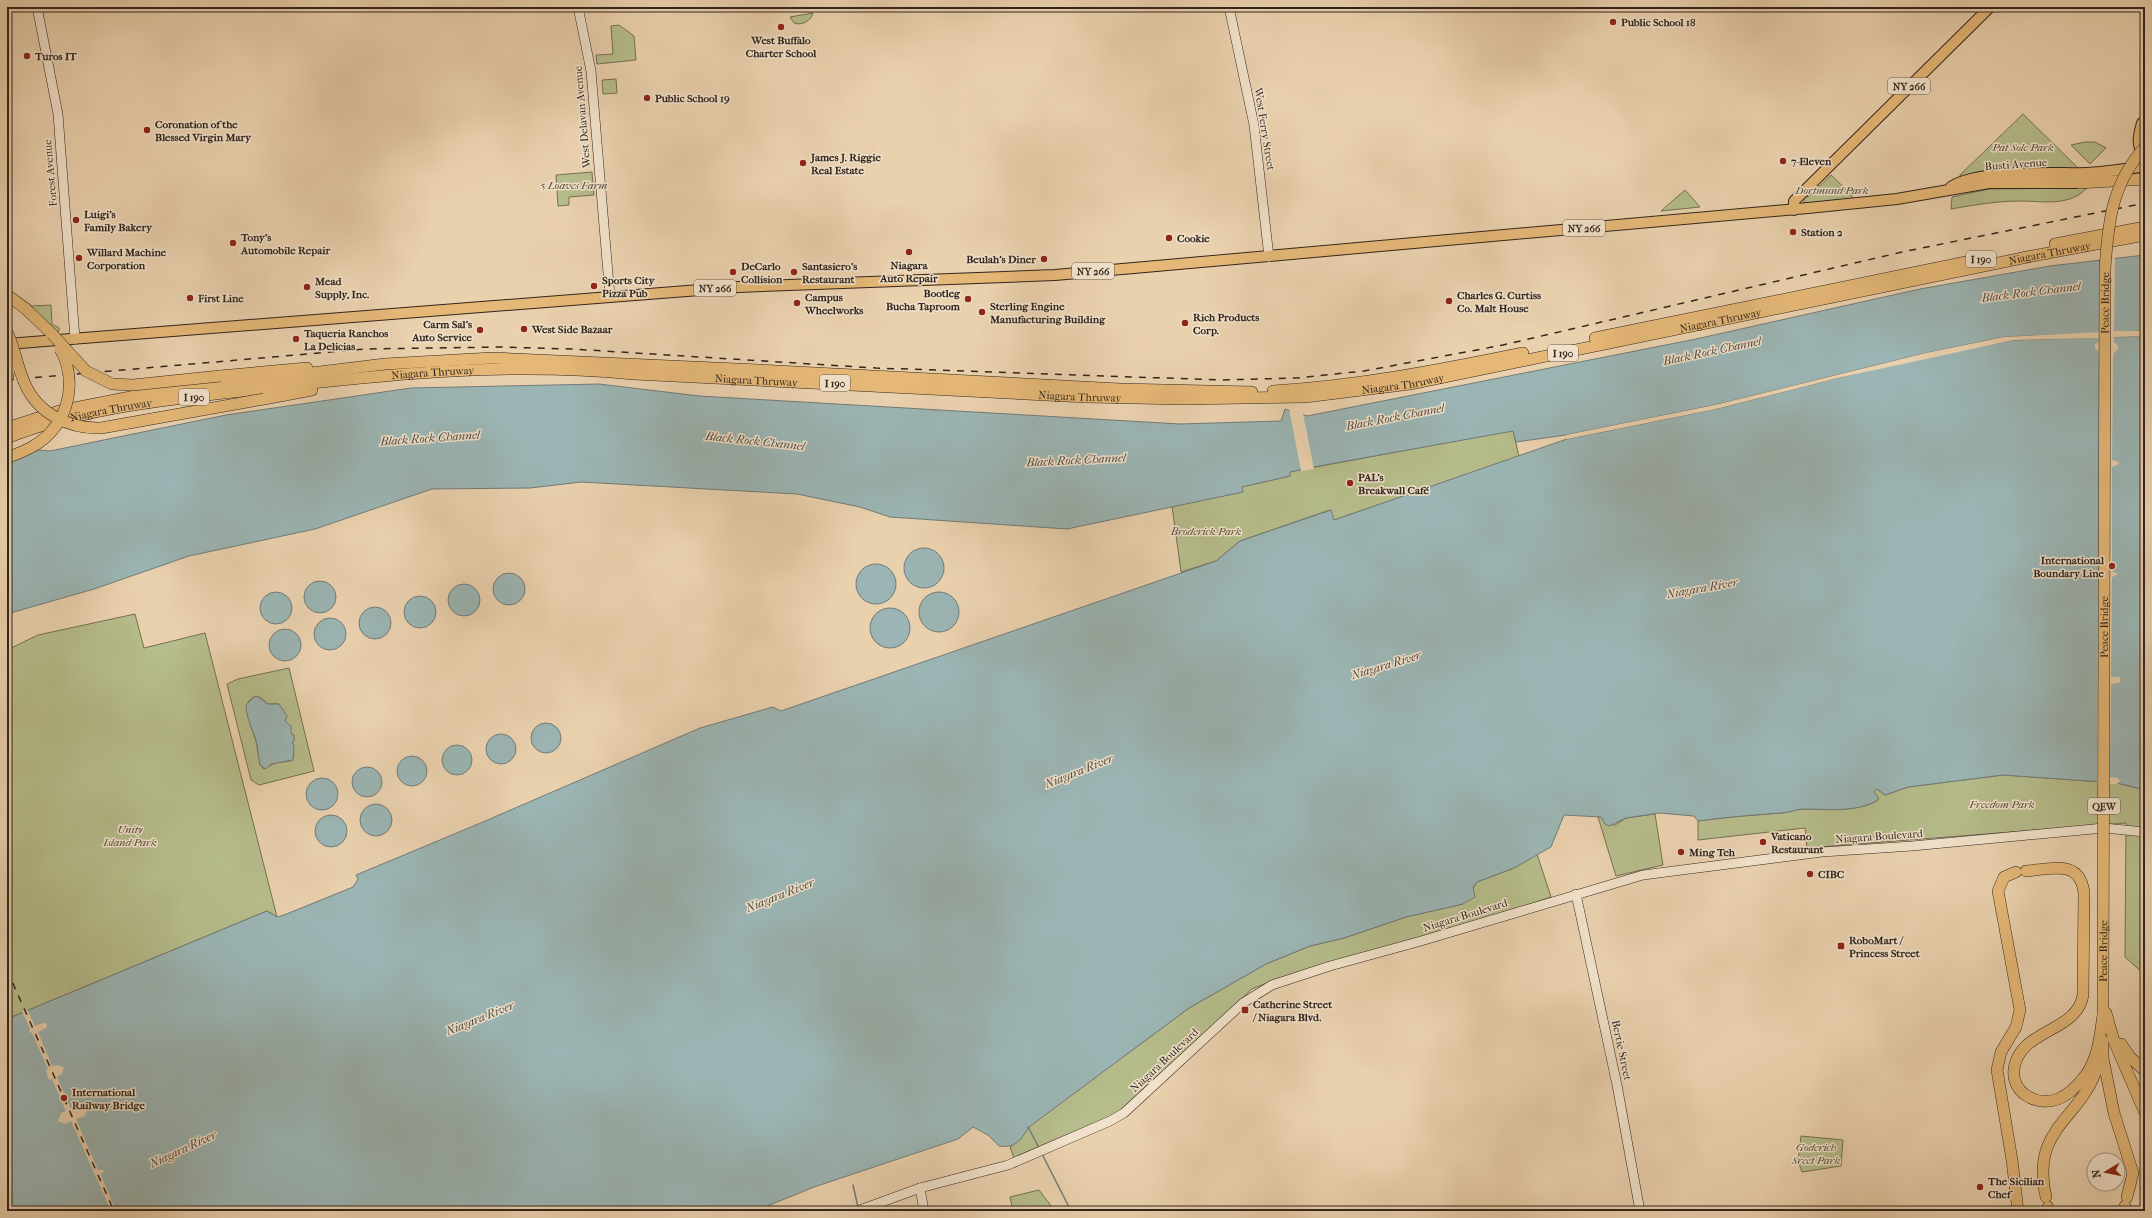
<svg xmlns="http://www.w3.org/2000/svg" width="2152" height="1218" font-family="'IM FELL French Canon',serif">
<rect width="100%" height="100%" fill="#ead1ae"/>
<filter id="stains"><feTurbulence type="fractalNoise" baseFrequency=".005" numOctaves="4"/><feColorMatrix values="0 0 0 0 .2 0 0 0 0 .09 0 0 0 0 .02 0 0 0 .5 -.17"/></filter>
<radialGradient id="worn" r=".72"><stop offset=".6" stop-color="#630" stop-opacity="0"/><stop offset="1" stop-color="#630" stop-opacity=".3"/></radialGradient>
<g fill="#b6bc8b" stroke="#747054" fill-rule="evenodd">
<path d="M 813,13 C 811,21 802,26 794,23 L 790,17 Z"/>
<path d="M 619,25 L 634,36 L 636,60 L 597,64 L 596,55 L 613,54 L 611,26 Z"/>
<path d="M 616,79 L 617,93 L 603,94 L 602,80 Z"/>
<path d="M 2023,114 L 2078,168 L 1960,177 L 1960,175 Z"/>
<path d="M 2085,142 L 2095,142 L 2106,148 L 2090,164 L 2071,145 Z"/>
<path d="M 592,172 L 594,195 L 569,197 L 569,205 L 558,206 L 556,175 Z"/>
<path d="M 1831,175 L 1852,195 L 1852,200 L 1804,204 L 1804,198 L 1809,196 Z"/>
<path d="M 2087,188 C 2069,207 2043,201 2020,201 C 1997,201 1974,205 1951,209 L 1952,197 L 1989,189 Z"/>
<path d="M 1685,190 L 1700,207 L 1661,211 Z"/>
<path d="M 7,288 L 32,306 L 51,305 L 52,324 L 59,328 L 59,331 L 56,332 L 7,291 Z"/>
<path d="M 1513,430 L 1519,457 L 1334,520 L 1330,510 L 1240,541 L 1216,561 L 1181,572 L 1172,506 L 1242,492 L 1241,487 L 1290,476 L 1289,472 Z"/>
<path d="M 135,614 L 144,648 L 205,633 L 277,917 L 267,911 L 7,1019 L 7,650 L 38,635 Z"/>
<path d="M 289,668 L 314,771 L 259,785 L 251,780 L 227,684 L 238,679 ZM 253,697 L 260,697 L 268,704 L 279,704 L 285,714 L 285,721 L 291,734 L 294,735 L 294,741 L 292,742 L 294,756 L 291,761 L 275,763 L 264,769 L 260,765 L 256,741 L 250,724 L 248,702 Z"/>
<path d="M 2003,775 L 2117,783 L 2145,790 L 2145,975 L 2125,957 L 2126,823 L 1807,848 L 1805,828 L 1698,840 L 1698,821 C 1726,817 1754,815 1781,813 C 1789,813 1796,809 1803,809 C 1827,809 1856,813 1878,800 L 1874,792 L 1877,789 L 1885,795 L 1908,787 Z"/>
<path d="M 1655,814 L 1663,865 L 1616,876 L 1598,817 L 1602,817 L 1605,824 L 1615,825 L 1626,818 Z"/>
<path d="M 1537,854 L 1551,897 C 1506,912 1460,928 1415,941 C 1360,957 1304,966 1252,989 L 1124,1109 L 1110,1117 L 1014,1158 L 1010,1147 L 1021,1139 L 1028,1127 L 1189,1008 L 1266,964 L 1310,946 L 1344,938 L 1406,917 L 1463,904 L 1477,882 L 1514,868 Z"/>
<path d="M 1801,1136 L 1843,1140 L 1841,1166 L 1802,1172 L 1798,1161 Z"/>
<path d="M 1039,1190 L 1055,1211 L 1013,1211 L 1010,1197 Z"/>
</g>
<g fill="#9bb5b4" stroke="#717b78">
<path d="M 2145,255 L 2145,331 L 2004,337 L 1926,353 L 1715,405 L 1566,435 L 1516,442 L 1513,431 L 1319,466 L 1290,472 L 1290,476 L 1242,487 L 1243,492 L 1067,529 L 890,517 L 860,507 L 797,494 L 581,482 L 530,488 L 432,489 L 315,529 L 189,556 L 94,589 L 7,614 L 7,459 L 38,450 L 50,451 L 226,415 L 411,388 L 599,384 L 699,396 L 1180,424 L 1281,421 L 1285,409 L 1307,416 L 1696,339 L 1920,289 L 2050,266 Z"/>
<path d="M 2145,336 L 2145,790 L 2117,783 L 2003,775 L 1908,787 L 1885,795 L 1877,789 L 1874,792 L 1878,797 L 1878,800 C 1856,813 1827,809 1803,809 C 1796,809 1789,813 1781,813 C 1754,815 1726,817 1698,821 L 1694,816 L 1659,813 L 1626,818 L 1609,826 L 1605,824 L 1601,817 L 1564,815 L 1551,847 L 1514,868 L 1477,882 L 1473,887 L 1475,897 L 1463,904 L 1406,917 L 1344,938 L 1310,946 L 1266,964 L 1189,1008 L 1029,1127 C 1020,1141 1016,1148 999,1146 L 988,1135 L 973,1127 L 958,1139 L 814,1187 L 755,1211 L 7,1211 L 7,1019 L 267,911 L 277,917 L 284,915 L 353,887 L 358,879 L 356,875 L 483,822 L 700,728 L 773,707 L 781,711 L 1216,561 L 1240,541 L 1331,510 L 1334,520 L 1567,439 L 1716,409 L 1896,363 L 2014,340 Z"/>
<circle cx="924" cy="568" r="20"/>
<circle cx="876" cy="584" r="20"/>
<circle cx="509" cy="589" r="16"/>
<circle cx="320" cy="597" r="16"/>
<circle cx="464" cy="600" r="16"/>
<circle cx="939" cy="612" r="20"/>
<circle cx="276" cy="608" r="16"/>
<circle cx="420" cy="612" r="16"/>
<circle cx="375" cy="623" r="16"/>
<circle cx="890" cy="628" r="20"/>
<circle cx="330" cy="634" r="16"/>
<circle cx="285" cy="645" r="16"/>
<path d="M 256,696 L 268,704 L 279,704 L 287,716 L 285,721 L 291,726 L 291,734 L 294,735 L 294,741 L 292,742 L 294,746 L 293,760 L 271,764 L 266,769 L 260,765 C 258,757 258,748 256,740 C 252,729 246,716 246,705 Z"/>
<circle cx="546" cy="738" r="15"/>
<circle cx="501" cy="749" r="15"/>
<circle cx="457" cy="760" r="15"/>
<circle cx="412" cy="771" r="15"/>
<circle cx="367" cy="782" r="15"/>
<circle cx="322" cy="794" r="16"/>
<circle cx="376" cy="820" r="16"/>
<circle cx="331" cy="831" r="16"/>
</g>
<g fill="#ead1ae">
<path d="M 2115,256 L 2114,331 L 2145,331 L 2145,333 L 2038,337 L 2145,334 L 2145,336 L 2114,337 L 2114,342 L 2118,346 L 2118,349 L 2114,353 L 2113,358 L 2112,460 L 2117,461 L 2119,464 L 2112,467 L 2112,571 L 2118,574 L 2112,577 L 2111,677 L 2119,677 L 2121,680 L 2119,683 L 2111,684 L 2110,777 L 2118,778 L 2120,781 L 2117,784 L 2097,784 L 2100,353 L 2095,348 L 2095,345 L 2099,341 L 2099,338 L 2014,340 L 1842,377 L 1716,409 L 1567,439 L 1566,437 L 1715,407 L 1745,400 L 1566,437 L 1566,435 L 1715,405 L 1926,353 L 2004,337 L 2099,332 L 2100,258 Z"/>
<path d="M 1289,408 L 1303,413 L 1314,469 L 1301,471 Z"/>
<path d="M 27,1009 L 35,1026 L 43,1023 L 47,1024 L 46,1028 L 38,1032 L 52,1066 L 57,1065 L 64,1067 L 62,1074 L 57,1077 L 71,1109 L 80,1105 L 88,1109 L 85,1116 L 76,1119 L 98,1170 L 104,1170 L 101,1175 L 116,1211 L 111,1211 L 71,1121 L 65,1124 L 58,1121 L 61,1113 L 66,1111 L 52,1079 L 49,1080 L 46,1071 L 48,1069 L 32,1033 L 29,1032 L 30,1029 L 22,1011 Z"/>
</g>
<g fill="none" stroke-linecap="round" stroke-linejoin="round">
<g stroke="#717b78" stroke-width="1.5">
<path d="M 1028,1127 L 1039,1148"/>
<path d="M 1042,1154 L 1069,1207 L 1070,1211"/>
<path d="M 853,1185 L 858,1207"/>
</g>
<defs>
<g id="secondary">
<path d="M 37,7 L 58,114 L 75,339"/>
<path d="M 578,7 L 591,71 L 610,297"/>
<path d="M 1229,7 L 1254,125 L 1269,257"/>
<path d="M 1576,894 L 1617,1085 L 1640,1211"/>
<path d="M 920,1188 L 924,1211"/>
<path d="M 857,1211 L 920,1188 L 1008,1165 L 1110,1121 L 1124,1113 L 1243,1003 L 1272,985 L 1330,966 L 1421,941 L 1643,875 L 1822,852 L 1912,846 L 2104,828 L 2145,832"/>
</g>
<g id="primary">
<path d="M 2142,123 C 2139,134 2135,146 2145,155"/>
<path d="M 1951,187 C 1978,169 2054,174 2087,173 C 2107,172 2126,169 2145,166"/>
<path d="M 1794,210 L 1794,201 L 1990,7"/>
<path d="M 7,344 L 738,287 L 1055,275 L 1808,208 L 1897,199 L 1989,183 L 2079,183"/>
</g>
<g id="highway">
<path d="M 2079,183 L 2145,179"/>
<path d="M 2055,244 L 2145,227"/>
<path d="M 7,295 L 26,309 L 52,334"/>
<path d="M 1595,338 L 1976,260"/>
<path d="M 220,376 L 307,368"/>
<path d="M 1273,391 C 1358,386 1440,370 1523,353"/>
<path d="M 264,399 L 312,390"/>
<path d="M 7,428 L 59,411 L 156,392 L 385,364 L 492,358 L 759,370 L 1120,389 L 1252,392"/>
<path id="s1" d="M 7,438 C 84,407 168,400 250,390 C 378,375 506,361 634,374 L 1086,397 L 1184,399 L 1305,397 L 1410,384 L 2032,256 L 2145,235"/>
<path d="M 2026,871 C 2052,869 2080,859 2084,893 L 2083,995 C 2077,1033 2019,1029 2014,1069 C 2011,1093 2037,1107 2058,1099 C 2069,1095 2078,1085 2085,1076 C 2098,1059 2100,1036 2103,1015"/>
<path d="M 2016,872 L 2004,877 L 1998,891 L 2020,1010 L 2016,1027 L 2001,1052 L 1997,1070 L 2012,1160 L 2018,1211"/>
<path d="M 2106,1013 L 2114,1041 L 2145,1113"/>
<path d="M 2103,1022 L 2103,997"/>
<path d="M 2103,1041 L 2103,1058 L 2114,1113 L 2133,1173 L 2127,1197"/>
<path d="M 2121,1044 L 2130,1057 L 2145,1071"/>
<path d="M 2046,1197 C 2030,1126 2082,1120 2098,1065"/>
<path d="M 2048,1207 L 2049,1211"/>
<path d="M 2123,1211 L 2125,1206"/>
</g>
</defs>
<use href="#secondary" stroke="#31251d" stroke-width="10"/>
<use href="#primary" stroke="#31251d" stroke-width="12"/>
<use href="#highway" stroke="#31251d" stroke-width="12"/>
<use href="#secondary" stroke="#f1e1ca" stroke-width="9"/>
<use href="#primary" stroke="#e5b877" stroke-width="10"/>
<use href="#highway" stroke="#e5b877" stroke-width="11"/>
<g stroke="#31251d" stroke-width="1.5" stroke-dasharray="7 7" stroke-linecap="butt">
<path d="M 7,380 L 365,349 L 500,347 L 572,349 L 876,368 L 1221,380 L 1297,378 L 1364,371 L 1503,345 L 1902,252 L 2145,203"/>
<path d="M 7,970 L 114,1211"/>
</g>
<defs>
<g id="highway-bridge">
<path d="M 7,332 C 15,348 17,367 25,384 C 38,414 70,429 101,428 L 264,399"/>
<path d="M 52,334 L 86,371 L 112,384 L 133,385 L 220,376"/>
<path d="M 7,379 L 9,370 L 9,348"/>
<path d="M 7,458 C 21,452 36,447 47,436 C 71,413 76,377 60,349"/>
<path id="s2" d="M 2103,997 L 2105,269 C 2108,222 2112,183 2145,147"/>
</g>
</defs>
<use href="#highway-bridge" stroke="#31251d" stroke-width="12" stroke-linecap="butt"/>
<use href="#highway-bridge" stroke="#e5b877" stroke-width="11"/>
</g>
<g fill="#8f2418" stroke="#f1e1ca" stroke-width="1.5">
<circle cx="1613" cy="22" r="4"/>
<circle cx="781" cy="27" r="4"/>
<circle cx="27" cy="56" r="4"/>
<circle cx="647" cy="98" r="4"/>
<circle cx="147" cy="130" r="4"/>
<circle cx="1783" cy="161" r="4"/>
<circle cx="803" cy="163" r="4"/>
<circle cx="76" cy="220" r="4"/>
<circle cx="1793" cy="232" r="4"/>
<circle cx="1169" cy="238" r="4"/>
<circle cx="233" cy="243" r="4"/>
<circle cx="909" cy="252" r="4"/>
<circle cx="79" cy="258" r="4"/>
<circle cx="1044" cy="259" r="4"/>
<circle cx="733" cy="272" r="4"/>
<circle cx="794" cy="272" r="4"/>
<circle cx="594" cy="286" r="4"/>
<circle cx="307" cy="287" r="4"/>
<circle cx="190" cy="298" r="4"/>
<circle cx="968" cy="299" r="4"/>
<circle cx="1449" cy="301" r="4"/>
<circle cx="797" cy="303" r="4"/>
<circle cx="982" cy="312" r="4"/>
<circle cx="1185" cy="323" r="4"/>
<circle cx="524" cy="329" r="4"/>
<circle cx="480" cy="330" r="4"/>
<circle cx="296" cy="339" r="4"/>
<circle cx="1350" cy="483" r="4"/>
<circle cx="2112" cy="566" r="4"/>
<circle cx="1763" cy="842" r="4"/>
<circle cx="1681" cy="852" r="4"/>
<circle cx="1810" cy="874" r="4"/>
<rect x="1837" y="942" width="8" height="8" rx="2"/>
<rect x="1241" y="1006" width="8" height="8" rx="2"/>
<circle cx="64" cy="1098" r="4"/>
<circle cx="1980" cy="1187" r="4"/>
</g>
<g text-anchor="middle" stroke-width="3" stroke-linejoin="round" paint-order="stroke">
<g fill="#f1e1ca" stroke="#6b5d51" stroke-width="1">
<rect x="1888" y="78" width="42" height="16" rx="3"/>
<rect x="1563" y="220" width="42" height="16" rx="3"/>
<rect x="1966" y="251" width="30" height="16" rx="3"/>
<rect x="1072" y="263" width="42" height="16" rx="3"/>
<rect x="694" y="280" width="42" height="16" rx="3"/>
<rect x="1548" y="345" width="30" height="16" rx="3"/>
<rect x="820" y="375" width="30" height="16" rx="3"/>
<rect x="179" y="389" width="30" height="16" rx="3"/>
<rect x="2088" y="798" width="32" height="16" rx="3"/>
</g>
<g font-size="10" font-weight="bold" fill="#31251d">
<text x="1909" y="90">NY 266</text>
<text x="1584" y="232">NY 266</text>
<text x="1981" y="263">I 190</text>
<text x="1093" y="275">NY 266</text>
<text x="715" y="292">NY 266</text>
<text x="1563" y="357">I 190</text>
<text x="835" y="387">I 190</text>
<text x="194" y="401">I 190</text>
<text x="2104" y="810">QEW</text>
</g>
<g font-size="11" font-weight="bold" fill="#31251d" stroke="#f1e1ca" text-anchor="start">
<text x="1621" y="26">Public School 18</text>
<text x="781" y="44" text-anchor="middle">West Buffalo<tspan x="781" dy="13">Charter School</tspan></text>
<text x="35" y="60">Turos IT</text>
<text x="655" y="102">Public School 19</text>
<text x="155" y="128">Coronation of the<tspan x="155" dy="13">Blessed Virgin Mary</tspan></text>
<text x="811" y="161">James J. Riggie<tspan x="811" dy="13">Real Estate</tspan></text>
<text x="1791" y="165">7-Eleven</text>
<text x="84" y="218">Luigi's<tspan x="84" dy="13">Family Bakery</tspan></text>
<text x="1801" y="236">Station 2</text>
<text x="241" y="241">Tony's<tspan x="241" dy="13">Automobile Repair</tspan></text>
<text x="1177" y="242">Cookie</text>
<text x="87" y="256">Willard Machine<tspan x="87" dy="13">Corporation</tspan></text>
<text x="1036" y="263" text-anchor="end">Beulah's Diner</text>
<text x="909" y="269" text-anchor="middle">Niagara<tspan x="909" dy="13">Auto Repair</tspan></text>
<text x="741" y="270">DeCarlo<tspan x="741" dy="13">Collision</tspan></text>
<text x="802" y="270">Santasiero's<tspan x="802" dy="13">Restaurant</tspan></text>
<text x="602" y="284">Sports City<tspan x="602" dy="13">Pizza Pub</tspan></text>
<text x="315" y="285">Mead<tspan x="315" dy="13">Supply, Inc.</tspan></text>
<text x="960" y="297" text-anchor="end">Bootleg<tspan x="960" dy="13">Bucha Taproom</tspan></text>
<text x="1457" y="299">Charles G. Curtiss<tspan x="1457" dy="13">Co. Malt House</tspan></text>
<text x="805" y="301">Campus<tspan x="805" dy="13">Wheelworks</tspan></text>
<text x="198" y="302">First Line</text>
<text x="990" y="310">Sterling Engine<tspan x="990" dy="13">Manufacturing Building</tspan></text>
<text x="1193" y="321">Rich Products<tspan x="1193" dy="13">Corp.</tspan></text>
<text x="472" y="328" text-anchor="end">Carm Sal's<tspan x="472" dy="13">Auto Service</tspan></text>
<text x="532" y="333">West Side Bazaar</text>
<text x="304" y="337">Taqueria Ranchos<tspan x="304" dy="13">La Delicias</tspan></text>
<text x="1358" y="481">PAL’s<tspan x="1358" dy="13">Breakwall Café</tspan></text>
<text x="2104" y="564" text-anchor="end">International<tspan x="2104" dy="13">Boundary Line</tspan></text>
<text x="1771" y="840">Vaticano<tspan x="1771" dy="13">Restaurant</tspan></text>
<text x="1689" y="856">Ming Teh</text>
<text x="1818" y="878">CIBC</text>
<text x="1849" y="944">RoboMart /<tspan x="1849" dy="13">Princess Street</tspan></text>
<text x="1253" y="1008">Catherine Street<tspan x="1253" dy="13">/ Niagara Blvd.</tspan></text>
<text x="72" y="1096">International<tspan x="72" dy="13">Railway Bridge</tspan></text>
<text x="1988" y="1185">The Sicilian<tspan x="1988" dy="13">Chef</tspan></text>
</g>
<g font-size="11" fill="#31251d" stroke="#f1e1ca">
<text transform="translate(582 117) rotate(-95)" y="4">West Delavan Avenue</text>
<text transform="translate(1265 129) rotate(81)" y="4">West Ferry Street</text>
<text transform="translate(2016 164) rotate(-4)" y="4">Busti Avenue</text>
<text transform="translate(50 173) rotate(-95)" y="4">Forest Avenue</text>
<text dy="4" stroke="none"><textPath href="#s1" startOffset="2064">Niagara Thruway</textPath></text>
<text dy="4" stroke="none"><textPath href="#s2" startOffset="694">Peace Bridge</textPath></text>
<text dy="4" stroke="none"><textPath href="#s1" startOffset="1728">Niagara Thruway</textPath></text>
<text dy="4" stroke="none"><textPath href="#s1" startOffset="432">Niagara Thruway</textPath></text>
<text dy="4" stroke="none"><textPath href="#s1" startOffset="756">Niagara Thruway</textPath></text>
<text dy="4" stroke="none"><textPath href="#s1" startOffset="1404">Niagara Thruway</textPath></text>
<text dy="4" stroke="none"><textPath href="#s1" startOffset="1080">Niagara Thruway</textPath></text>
<text dy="4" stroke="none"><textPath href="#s1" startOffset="108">Niagara Thruway</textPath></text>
<text dy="4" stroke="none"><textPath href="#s2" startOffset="370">Peace Bridge</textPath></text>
<text transform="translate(1879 836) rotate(-4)" y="4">Niagara Boulevard</text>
<text transform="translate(1465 915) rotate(-17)" y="4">Niagara Boulevard</text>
<text dy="4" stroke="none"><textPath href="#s2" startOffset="46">Peace Bridge</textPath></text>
<text transform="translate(1622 1050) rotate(78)" y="4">Bertie Street</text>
<text transform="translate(1164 1060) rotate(-43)" y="4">Niagara Boulevard</text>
</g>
<g font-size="11" font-style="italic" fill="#524b38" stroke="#f1e1ca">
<text x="2023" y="151">Pat Sole Park</text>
<text x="574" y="189">5 Loaves Farm</text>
<text x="1832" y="194">Dortmund Park</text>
<text x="1206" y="535">Broderick Park</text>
<text x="2002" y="808">Freedom Park</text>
<text x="130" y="833">Unity<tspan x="130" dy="13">Island Park</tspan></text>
<text x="1816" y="1151">Goderich<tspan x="1816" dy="13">Sreet Park</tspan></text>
</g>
<g font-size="12" font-style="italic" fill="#4c4943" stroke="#f1e1ca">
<text transform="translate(2031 292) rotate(-7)" y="4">Black Rock Channel</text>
<text transform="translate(1712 351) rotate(-12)" y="4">Black Rock Channel</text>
<text transform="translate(1395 417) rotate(-11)" y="4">Black Rock Channel</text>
<text transform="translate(430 438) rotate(-4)" y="4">Black Rock Channel</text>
<text transform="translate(755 441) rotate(6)" y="4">Black Rock Channel</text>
<text transform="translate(1076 460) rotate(-3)" y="4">Black Rock Channel</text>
<text transform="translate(1702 588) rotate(-10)" y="4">Niagara River</text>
<text transform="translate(1386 665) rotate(-17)" y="4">Niagara River</text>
<text transform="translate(1079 771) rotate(-22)" y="4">Niagara River</text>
<text transform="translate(780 895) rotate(-22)" y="4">Niagara River</text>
<text transform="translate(480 1018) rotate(-22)" y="4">Niagara River</text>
<text transform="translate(183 1149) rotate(-25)" y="4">Niagara River</text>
</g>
</g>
<rect width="2152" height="1218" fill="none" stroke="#ead1ae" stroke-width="24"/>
<rect x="8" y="8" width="2136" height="1202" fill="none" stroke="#31251d" stroke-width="2"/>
<rect x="12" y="12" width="2128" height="1194" fill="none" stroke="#31251d"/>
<g transform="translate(2106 1172) rotate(260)"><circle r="19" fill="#f1e1ca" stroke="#a49685"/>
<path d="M0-3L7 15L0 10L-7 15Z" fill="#8f2418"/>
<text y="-6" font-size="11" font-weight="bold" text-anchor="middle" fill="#31251d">N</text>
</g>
<rect width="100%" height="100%" filter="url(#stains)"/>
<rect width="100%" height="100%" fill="url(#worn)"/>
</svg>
